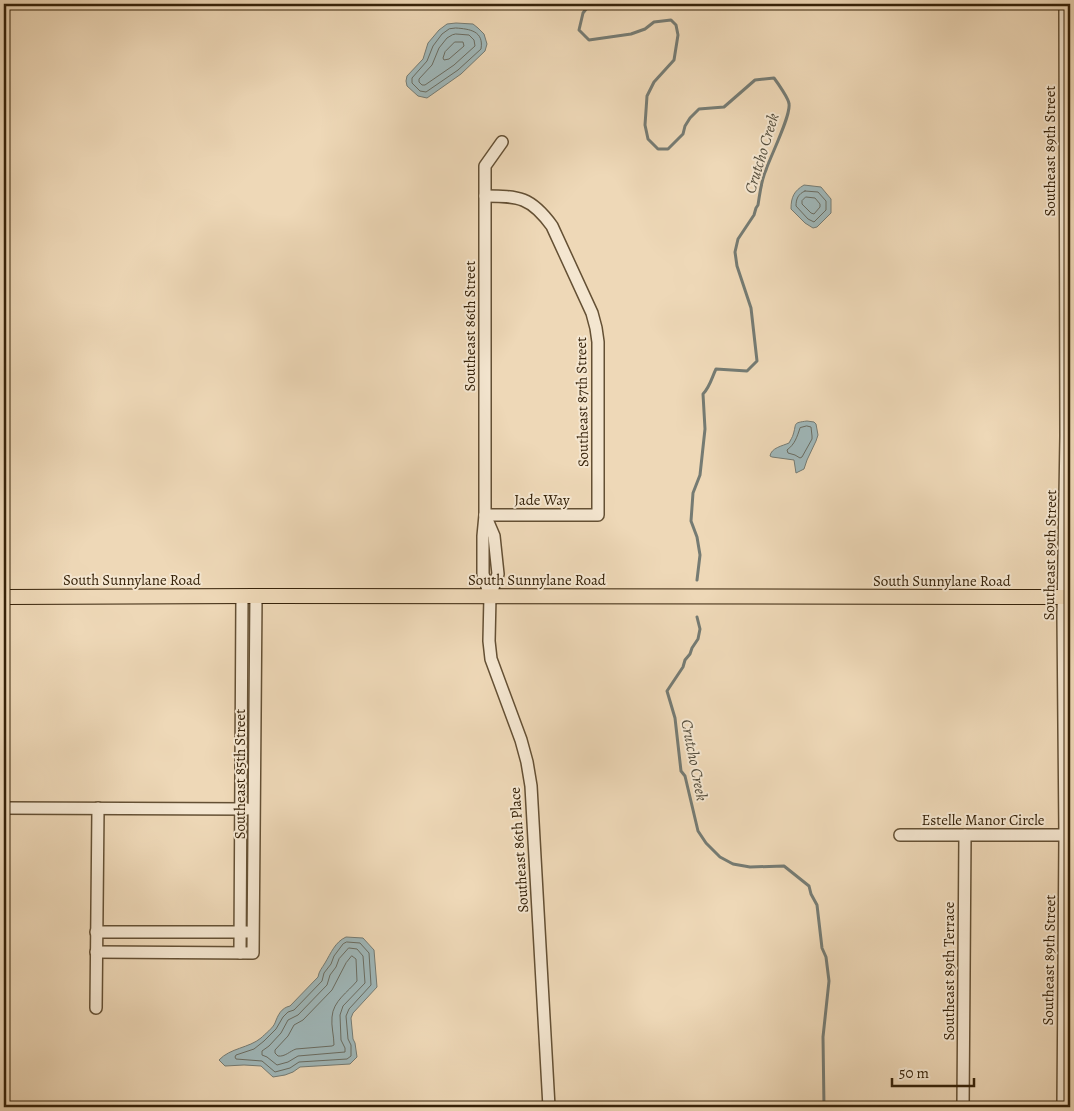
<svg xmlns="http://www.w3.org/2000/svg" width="1074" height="1111" font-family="Alegreya,serif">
<rect width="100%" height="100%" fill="#eed8b7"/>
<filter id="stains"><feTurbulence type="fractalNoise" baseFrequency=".004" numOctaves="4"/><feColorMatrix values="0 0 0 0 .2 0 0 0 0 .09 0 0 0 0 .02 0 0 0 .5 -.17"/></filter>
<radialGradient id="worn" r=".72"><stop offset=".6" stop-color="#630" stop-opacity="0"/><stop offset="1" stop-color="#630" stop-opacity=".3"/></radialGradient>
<g fill="#9fb7b9" stroke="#757b73">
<path d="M 456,23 L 473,24 L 478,28 L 484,34 L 487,44 L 485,51 L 461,74 L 427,98 L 418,96 L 407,86 L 406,81 L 407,76 L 423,59 L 428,43 L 439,30 L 447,24 Z"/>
<path d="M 804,185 L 821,187 L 831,199 L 831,213 L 817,227 L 813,228 L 805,223 L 791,209 C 791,197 794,191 804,185 Z"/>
<path d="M 807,421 L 814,422 L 816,424 L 818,435 L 816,441 L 807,460 L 804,469 L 796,473 L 794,460 L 772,457 L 770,456 C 771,448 782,446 789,443 C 790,441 793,436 793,435 C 797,423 792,423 807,421 Z"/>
<path d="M 346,937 L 363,938 L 374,950 L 377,987 L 353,1013 L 351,1018 L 353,1039 L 355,1043 L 357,1057 L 350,1064 L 300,1067 L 293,1072 L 285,1075 L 273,1077 L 261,1066 L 244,1065 L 225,1066 L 219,1060 C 230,1048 249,1048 261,1038 C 265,1034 273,1028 275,1023 C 278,1015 281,1008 290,1006 L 318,977 C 319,971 322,968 325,963 C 331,953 335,942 346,937 Z"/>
</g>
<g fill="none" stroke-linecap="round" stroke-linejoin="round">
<g stroke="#6a6c61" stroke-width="1">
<path d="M 456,28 C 470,29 484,31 481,49 L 458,70 L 426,92 L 420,91 L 412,83 L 412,78 L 427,61 L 433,46 L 442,34 L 449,29 Z"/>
<path d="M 456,34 L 469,35 L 474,40 L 475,46 L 454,65 L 425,85 L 422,85 L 419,82 L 419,79 L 432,65 L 439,48 L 447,38 L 452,35 Z"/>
<path d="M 455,42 L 463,42 L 464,46 L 449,59 L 444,60 L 443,58 L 445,52 Z"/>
<path d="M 805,191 L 818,192 L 826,201 L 826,210 L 814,222 L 808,219 L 796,206 C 796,199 798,194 805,191 Z"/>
<path d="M 806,197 L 815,198 L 820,204 L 820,207 L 814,214 L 811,213 L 802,204 L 802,201 Z"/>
<path d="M 807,426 L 811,427 L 812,436 L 812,439 L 802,457 L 800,458 L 795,455 L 788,453 L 787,450 C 795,444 797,437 800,428 Z"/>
<path d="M 347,942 L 360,943 L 369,953 L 371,985 L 349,1009 L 346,1016 L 348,1039 L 351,1045 L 351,1056 L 347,1059 L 299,1062 L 290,1068 L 275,1072 L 262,1061 L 236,1059 L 235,1057 L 236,1055 L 254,1049 L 264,1041 L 276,1029 L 283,1017 L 288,1012 L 294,1010 L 322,981 L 324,973 L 331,964 L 334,956 L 343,944 Z"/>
<path d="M 349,948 L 357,949 L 363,956 L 365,983 L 343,1006 L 340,1015 L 341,1040 L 345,1048 L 345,1052 L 298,1056 L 288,1062 L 277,1065 L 267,1057 L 262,1055 L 262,1051 L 269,1046 L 281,1033 L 288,1020 L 298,1015 L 327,985 L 330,975 L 336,967 L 339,959 Z"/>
<path d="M 352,956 L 356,959 L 357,981 C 348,992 333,1001 332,1017 C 331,1026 334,1036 334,1045 L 332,1046 L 296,1049 C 290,1051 285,1057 278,1056 L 275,1053 L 275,1050 L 288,1036 L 294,1025 L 303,1020 L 332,990 L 346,963 Z"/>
</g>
<g stroke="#757b73" stroke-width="3">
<path d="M 590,4 L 583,13 L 579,30 L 589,40 L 631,34 L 645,29 L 654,22 L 671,20 L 676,25 L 678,35 L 674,60 L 654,82 L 647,96 L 645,125 L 648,139 L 658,149 L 668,149 L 683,134 L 685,126 L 690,118 L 699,109 L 724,107 L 755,80 L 774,78 C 777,82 789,99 789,104 C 791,116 770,157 766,170 C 761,181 760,193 758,205 L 756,208 L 754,215 L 738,239 L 735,252 L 737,266 L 751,308 L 757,361 L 747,371 L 716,369 C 712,377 710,387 703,394 L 705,429 L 700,475 L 693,493 L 691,521 L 697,537 L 700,555 L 697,580"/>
<path d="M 697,617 L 700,629 L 698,639 L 692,648 L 690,654 L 685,660 L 683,667 L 667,691 L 675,718 L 681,771 L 685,776 L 698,831 L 706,843 L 720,857 L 733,864 L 750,867 L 784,866 L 809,886 L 811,894 L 817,905 L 822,948 L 826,957 L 829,981 L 823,1037 L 824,1107"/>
</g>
<defs>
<g id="minor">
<path d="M 485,515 L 494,536 L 498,574 L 490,596 L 489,641 L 491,659 L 521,740 L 527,762 L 531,786 L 549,1107"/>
<path d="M 485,515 L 598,515 L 598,342 L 596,328 L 592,313 L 552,226 C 531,197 519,196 485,196"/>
<path d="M 490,596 L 483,574 L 483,536 L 485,515 L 485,166 L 502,142"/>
<path d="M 4,808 L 247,809"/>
<path d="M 900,835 L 1065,835"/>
<path d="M 96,932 L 247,932"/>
<path d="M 96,952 L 253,953 L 256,596"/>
<path d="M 240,953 L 242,596"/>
<path d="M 96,1008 L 98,808"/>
<path d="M 963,1107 L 965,835"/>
<path d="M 1063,1107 L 1065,835 L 1063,616 L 1066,436 L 1065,4"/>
</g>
<path id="major" d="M 4,597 L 272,596 L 1064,597"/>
</defs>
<use href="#minor" stroke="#645034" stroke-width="14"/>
<use href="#major" stroke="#362209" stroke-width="16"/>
<use href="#minor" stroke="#f4e6d0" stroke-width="11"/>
<use href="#major" stroke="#eed8b7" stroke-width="14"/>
</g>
<g text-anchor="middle" stroke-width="4" stroke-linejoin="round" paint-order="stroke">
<g font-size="15" fill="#362209" stroke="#f4e6d0">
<text transform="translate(1050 151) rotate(-90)" y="5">Southeast 89th Street</text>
<text transform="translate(470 326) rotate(-90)" y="5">Southeast 86th Street</text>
<text transform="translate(582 402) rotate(-91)" y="5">Southeast 87th Street</text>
<text x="542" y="505">Jade Way</text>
<text transform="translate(1050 555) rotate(-89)" y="5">Southeast 89th Street</text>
<text x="132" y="585">South Sunnylane Road</text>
<text x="537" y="585">South Sunnylane Road</text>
<text x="942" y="586">South Sunnylane Road</text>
<text transform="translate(240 774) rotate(-90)" y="5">Southeast 85th Street</text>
<text x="983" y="825">Estelle Manor Circle</text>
<text transform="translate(519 850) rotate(-94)" y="5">Southeast 86th Place</text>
<text transform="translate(1049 960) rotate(-89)" y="5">Southeast 89th Street</text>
<text transform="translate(949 971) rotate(-90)" y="5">Southeast 89th Terrace</text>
</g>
<g font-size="16" font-style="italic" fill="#564f3e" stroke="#f4e6d0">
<text transform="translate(761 153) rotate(-73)" y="6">Crutcho Creek</text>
<text transform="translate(695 760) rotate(79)" y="6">Crutcho Creek</text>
</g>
</g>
<rect width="1074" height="1111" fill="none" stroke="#eed8b7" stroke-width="20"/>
<rect x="5" y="5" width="1064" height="1101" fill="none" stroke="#362209" stroke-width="2.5"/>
<rect x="10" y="10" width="1054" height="1091" fill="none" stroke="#362209"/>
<path d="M892 1078v8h82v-8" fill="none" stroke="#362209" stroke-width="2.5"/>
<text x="899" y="1078" font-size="15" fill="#362209" stroke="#f4e6d0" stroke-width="4" paint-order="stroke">50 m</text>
<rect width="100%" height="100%" filter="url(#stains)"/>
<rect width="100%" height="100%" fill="url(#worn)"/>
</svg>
